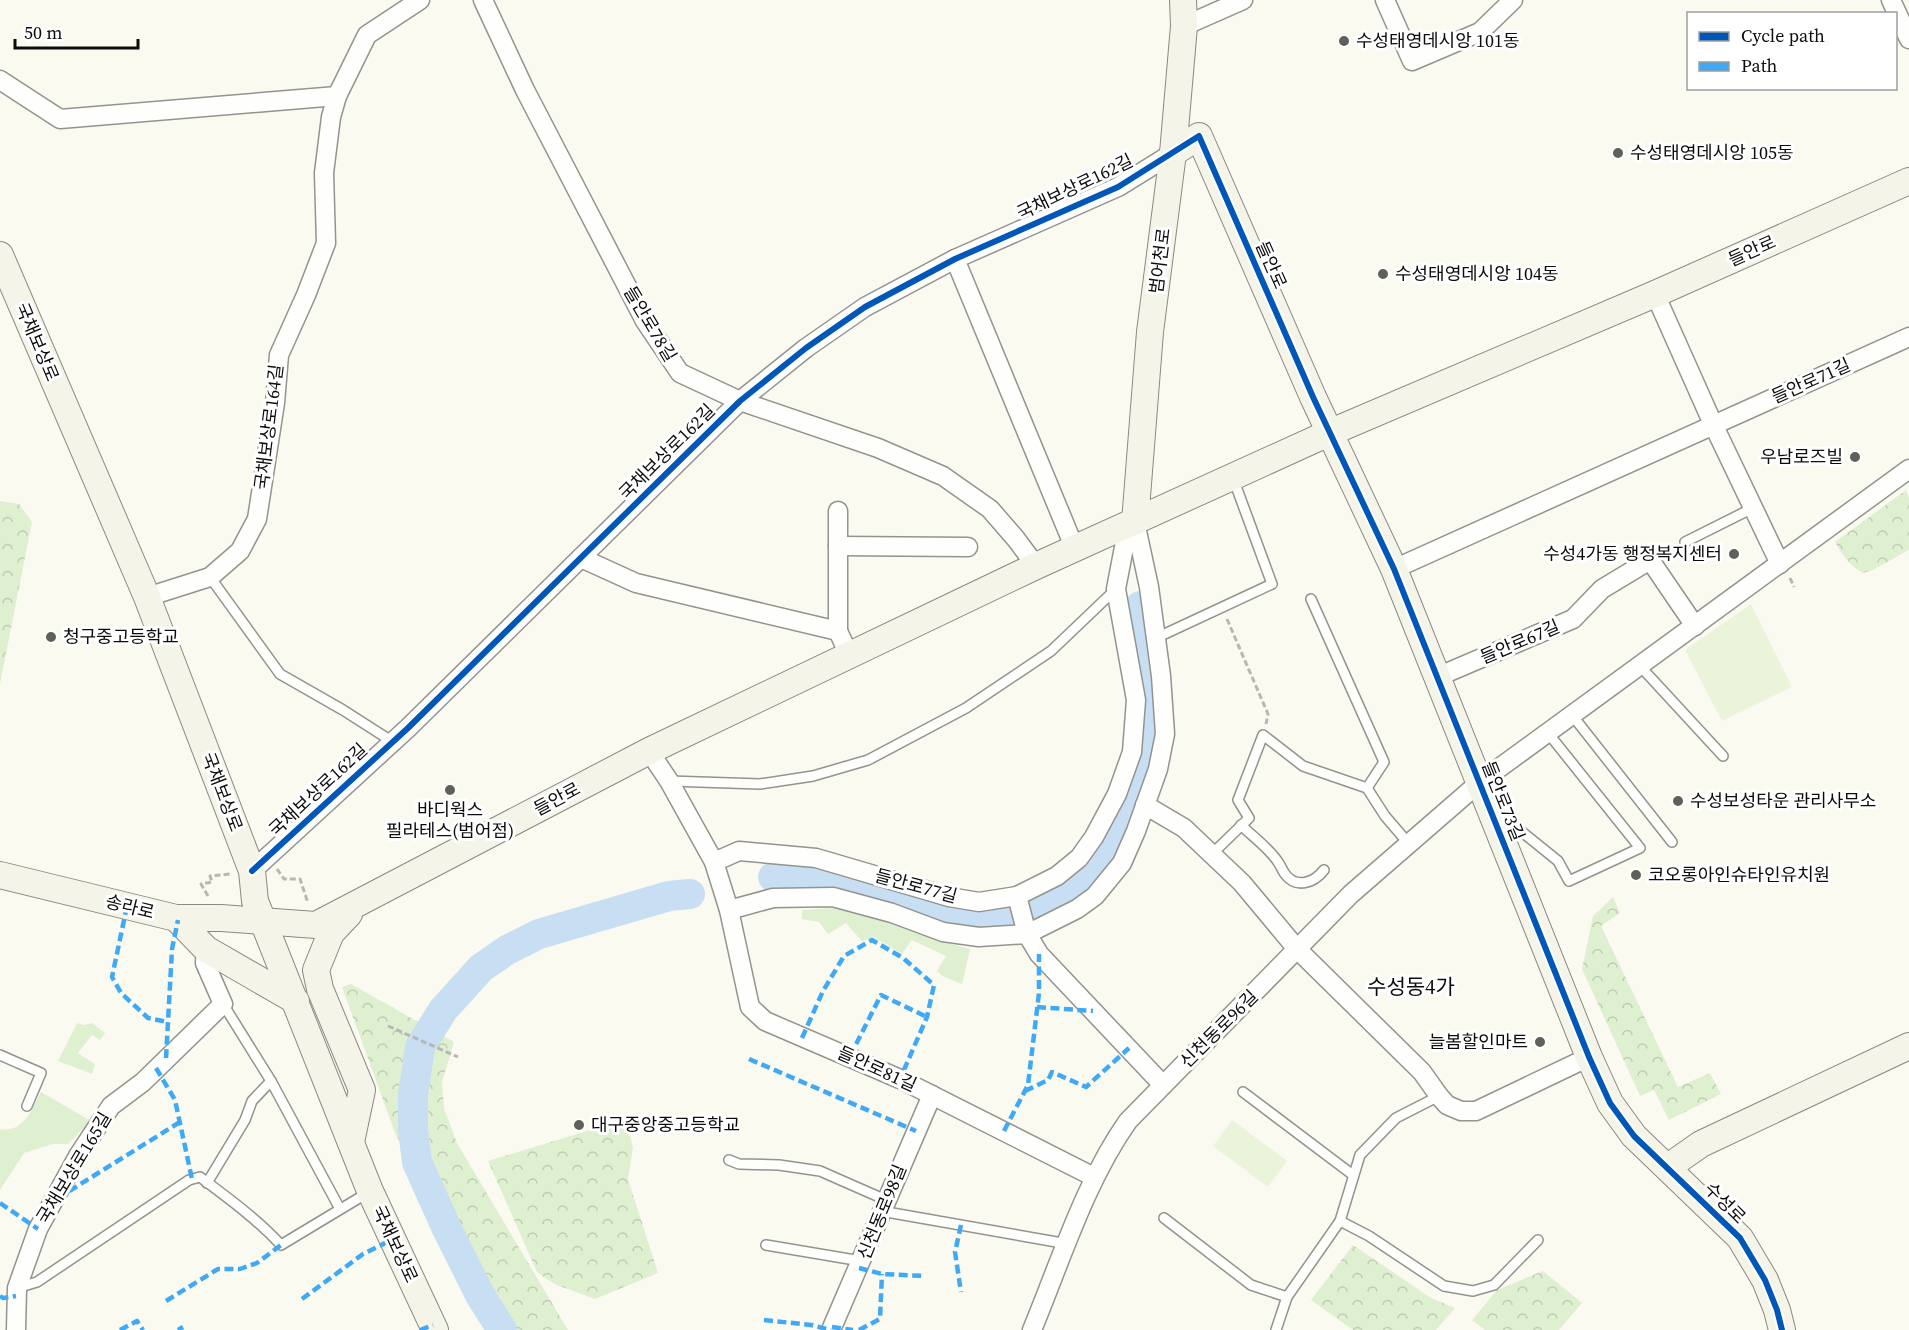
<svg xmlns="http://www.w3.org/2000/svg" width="1909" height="1330" font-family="'Source Serif 4','Noto Sans KR',serif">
<defs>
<pattern id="park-crowns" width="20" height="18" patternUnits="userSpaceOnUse" patternTransform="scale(1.5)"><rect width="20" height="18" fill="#dff0d1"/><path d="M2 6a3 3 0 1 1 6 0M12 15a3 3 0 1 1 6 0" fill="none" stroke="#becdb2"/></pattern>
</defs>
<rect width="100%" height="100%" fill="#fafaf0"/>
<g fill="#dff0d1">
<path d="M 833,908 L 856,909 L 945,942 L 970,949 L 962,984 L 942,976 L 937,971 L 946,956 L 912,940 L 902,954 L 874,937 L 862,941 L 846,923 L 828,934 L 819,922 L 802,919 L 802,910 Z"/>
<path d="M 77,1023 L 84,1025 L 92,1023 L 105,1033 L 100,1040 L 92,1035 L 78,1053 L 95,1064 L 92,1074 L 58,1061 Z"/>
<path d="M 41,1092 L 91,1121 L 68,1144 L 53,1144 L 24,1153 L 0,1190 L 0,1129 C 24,1133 31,1110 41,1092 Z"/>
</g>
<g fill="url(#park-crowns)">
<path d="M 1906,490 L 1909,498 L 1909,550 L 1873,570 L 1863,573 C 1849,565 1843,556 1835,542 Z"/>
<path d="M 0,501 L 19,504 L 32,522 L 0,684 Z"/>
<path d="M 1613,897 L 1620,913 L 1601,926 L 1678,1087 L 1710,1073 L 1721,1094 L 1669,1120 L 1654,1090 L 1640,1096 L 1582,969 L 1593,916 Z"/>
<path d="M 351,984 L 454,1042 L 442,1082 L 444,1108 L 457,1143 L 568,1330 L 489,1330 L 395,1133 L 342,987 Z"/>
<path d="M 626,1119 L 633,1147 L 628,1179 L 658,1273 L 595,1299 L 554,1284 L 537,1272 L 488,1161 Z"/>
<path d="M 1353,1245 L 1431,1298 L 1455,1308 L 1436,1330 L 1353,1330 L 1311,1300 Z"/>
<path d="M 1543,1271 L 1582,1303 L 1559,1330 L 1485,1330 L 1472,1320 L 1497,1290 Z"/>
</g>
<g fill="#eaf4db">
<path d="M 1751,604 L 1792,687 L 1722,721 L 1685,650 Z"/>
<path d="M 1232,1120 L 1287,1161 L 1268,1187 L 1213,1146 Z"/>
</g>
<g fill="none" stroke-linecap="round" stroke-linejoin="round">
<g stroke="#c8def3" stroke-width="30">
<path d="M 773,877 L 815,876 L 906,899 L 952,914 L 988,919 L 1012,916 L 1037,909 L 1059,896 L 1082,879 L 1104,856 L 1120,830 L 1148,754 L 1155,717 L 1152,679 L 1140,606"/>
<path d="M 502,1330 L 480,1295 L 447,1229 L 417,1162 L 413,1130 L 413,1095 L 420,1047 L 443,1010 L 481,968 L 507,950 L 539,934 L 669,896 L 690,894"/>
</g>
<defs>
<g id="lane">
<path d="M 1685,542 L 1753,508"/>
<path d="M 210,577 L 280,674 L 343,710 L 393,742"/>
<path d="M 1311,599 L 1384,762 L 1367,788"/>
<path d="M 1156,638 L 1272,584 L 1233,478"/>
<path d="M 1640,666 L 1723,756"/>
<path d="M 1572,715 L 1672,842"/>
<path d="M 669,781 L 760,784 L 813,776 L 868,760 L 966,708 L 1051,651 L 1116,589"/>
<path d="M 1501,815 L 1558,861 L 1569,881 L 1640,848 L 1548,733"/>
<path d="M 1241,825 C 1253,837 1269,848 1278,862 C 1281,866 1282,870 1285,874 C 1296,889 1314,883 1324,870"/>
<path d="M 1212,854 L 1249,818 L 1238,800 L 1263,735 L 1303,766 L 1367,788 L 1385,816 L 1409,844"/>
<path d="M 223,1004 L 271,1081 L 340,1209"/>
<path d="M 0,1055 L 41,1073 L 27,1106"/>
<path d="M 1243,1092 L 1353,1175"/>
<path d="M 729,1160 L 739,1164 L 779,1165 L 820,1171 L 886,1200"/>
<path d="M 207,1183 L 245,1120 L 252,1101 L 271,1081"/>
<path d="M 881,1211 L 1068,1244"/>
<path d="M 1164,1218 L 1251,1285 L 1287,1297"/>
<path d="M 1340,1221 L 1369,1236 L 1444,1286 L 1473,1291 L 1494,1285 L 1538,1240"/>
<path d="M 766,1245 L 861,1261"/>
<path d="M 17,1288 L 37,1282 L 189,1180 L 200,1177 C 228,1198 257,1219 281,1245 L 369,1192"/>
<path d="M 1276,1330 L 1287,1297 L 1340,1221 L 1360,1155 L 1396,1118 L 1439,1096"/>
</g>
<g id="street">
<path d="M 483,0 L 525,90 L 645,321 L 680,373 L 740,401 L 878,448 L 943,476 L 990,509 L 1016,539 L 1036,566"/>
<path d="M 1385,0 L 1412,61 L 1480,32 L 1513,0"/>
<path d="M 1891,0 L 1909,39"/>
<path d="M 1184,26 L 1243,0"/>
<path d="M 0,80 L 60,119 L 337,96"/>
<path d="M 955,259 L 1075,549"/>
<path d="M 1655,294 L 1713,424 L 1780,564"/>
<path d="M 838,511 L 838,631"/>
<path d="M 838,546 L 968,547"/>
<path d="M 581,558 L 636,583 L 838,631 L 849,655"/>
<path d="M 1394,569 L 1909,337"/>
<path d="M 147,597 L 210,577 L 240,551 L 257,519 L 275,403 L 279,355 L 306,295 L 326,243 L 324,173 L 331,117 L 337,96 L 367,35 L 420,0"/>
<path d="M 1437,677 L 1573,619 L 1602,589 L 1650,560 L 1695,626"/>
<path d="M 649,751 L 669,781 L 714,862 L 729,910 L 750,1007 L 765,1021 L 900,1079 L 1094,1177"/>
<path d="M 1145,805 L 1184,828 L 1242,883 L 1297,949 L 1422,1072 L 1439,1096 L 1447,1105 L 1461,1111 L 1476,1111 L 1589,1057"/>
<path d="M 714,862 L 739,851 L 816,858 L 949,897 L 979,902 L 1017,896 L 1057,876 L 1079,858 L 1094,837 L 1117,794 L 1132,752 L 1136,700 L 1116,589 L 1125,542 L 1135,522"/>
<path d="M 252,871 L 408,728 L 740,401 L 806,348 L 865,307 L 955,259 L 1118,187 L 1173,153"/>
<path d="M 1017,896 L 1027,934 L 1039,954 L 1163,1085"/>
<path d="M 729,910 L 773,898 L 833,897 L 892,913 L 943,932 L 979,937 L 1027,934 L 1077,909 L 1095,896 L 1122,863 L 1136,831 L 1158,769 L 1165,734 L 1161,676 L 1149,587 L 1135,522"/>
<path d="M 16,1330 L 17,1288 L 38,1229 L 78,1156 L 111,1106 L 143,1082 L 223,1004 L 205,963 L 206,949"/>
<path d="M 831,1330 L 932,1095"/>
<path d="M 1032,1330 C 1061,1260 1085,1182 1128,1121 L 1351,894 L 1480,782 L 1909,469"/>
</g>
<g id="secondary">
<path d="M 1173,153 L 1199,136 L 1313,397 L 1394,569 L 1589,1057 L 1610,1103 L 1634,1136 L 1740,1238 L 1765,1280 L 1777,1310 L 1782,1330"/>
<path d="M 0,255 L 147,597 L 252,871 L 255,901 L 370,1191 L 435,1330"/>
<path d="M 1135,522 L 1150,332 L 1173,153 L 1184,26 L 1183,0"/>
<path d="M 0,875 L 176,918 L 221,918 L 316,925 L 649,751 L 1036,566 L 1329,433 L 1655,294 L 1909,181"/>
<path d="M 349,914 L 331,933 L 316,970 L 320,989 L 362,1090 L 351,1142"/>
<path d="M 176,918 L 206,949 L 296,1001"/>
<path d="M 1668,1167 L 1701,1144 L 1909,1046"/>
</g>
</defs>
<use href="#lane" stroke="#93938f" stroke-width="12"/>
<use href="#street" stroke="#93938f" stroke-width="21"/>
<use href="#secondary" stroke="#8a8a85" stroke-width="28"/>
<g stroke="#b7b7b5" stroke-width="3" stroke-dasharray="6 3" stroke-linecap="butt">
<path d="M 1790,578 L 1794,587"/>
<path d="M 1227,619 L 1268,714 L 1266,724"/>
<path d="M 277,869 L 284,879 L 300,879 L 308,903"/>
<path d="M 208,896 L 201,884 L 212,882 L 210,876 L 230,874"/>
<path d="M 388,1026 L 458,1057"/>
</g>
<use href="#lane" stroke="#fefefd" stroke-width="9"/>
<use href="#street" stroke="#fefefd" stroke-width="18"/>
<use href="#secondary" stroke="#f4f4e9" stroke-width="26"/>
<g stroke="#3fa9f5" stroke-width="4.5" stroke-dasharray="9 4.5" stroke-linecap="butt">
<path d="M 127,906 L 112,977 L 121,993 L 148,1018 L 168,1022"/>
<path d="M 1037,1007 L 1093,1011"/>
<path d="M 802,1038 L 823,991 L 844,956 L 872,940 L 903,958 L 934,985 L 927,1017 L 900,1079"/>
<path d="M 850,1056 L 881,995 L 927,1017"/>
<path d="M 166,1058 L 172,949 L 178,920"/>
<path d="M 749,1059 L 916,1131"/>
<path d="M 156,1068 L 175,1100 L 192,1179"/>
<path d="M 1025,1091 L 1048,1080 L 1052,1072 L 1086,1087 L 1129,1048"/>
<path d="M 1004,1131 L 1028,1085 L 1039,993 L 1039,954"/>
<path d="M 56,1194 L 71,1190 L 180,1122"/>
<path d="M 0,1203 L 38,1229"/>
<path d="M 961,1225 L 955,1252 L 961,1292"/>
<path d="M 859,1268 L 882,1274 L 924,1276"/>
<path d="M 0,1296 L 3,1298 L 16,1296"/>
<path d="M 302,1299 L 363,1254 L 393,1239"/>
<path d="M 166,1301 L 218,1269 L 240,1269 L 257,1263 L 281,1245"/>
<path d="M 764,1320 L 811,1325 L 831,1330"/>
<path d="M 832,1327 L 853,1330"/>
<path d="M 120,1330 L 137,1321 L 143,1330"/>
<path d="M 178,1330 L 183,1327"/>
<path d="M 420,1330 L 433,1325"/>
<path d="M 859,1330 L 880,1319 L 882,1274"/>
</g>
<defs>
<path id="cycleway" d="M 252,871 L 408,728 L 740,401 L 806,348 L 865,307 L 955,259 L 1118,187 L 1199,136 L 1313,397 L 1394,569 L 1589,1057 L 1610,1103 L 1634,1136 L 1740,1238 L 1765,1280 L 1777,1310 L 1782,1330"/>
</defs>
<use href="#cycleway" stroke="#fff" stroke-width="10"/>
<use href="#cycleway" stroke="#0057b8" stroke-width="6"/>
</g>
<g fill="#5f5f5c" stroke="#fff" stroke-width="2">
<circle cx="1344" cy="41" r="6"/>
<circle cx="1618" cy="153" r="6"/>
<circle cx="1383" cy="274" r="6"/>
<circle cx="1855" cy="457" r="6"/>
<circle cx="1734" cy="554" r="6"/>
<circle cx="51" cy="637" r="6"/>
<circle cx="450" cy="790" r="6"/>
<circle cx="1678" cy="801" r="6"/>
<circle cx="1636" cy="875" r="6"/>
<circle cx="1540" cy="1042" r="6"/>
<circle cx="579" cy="1125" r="6"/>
</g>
<g text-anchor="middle" stroke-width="6" stroke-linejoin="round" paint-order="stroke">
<g font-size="18" fill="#0c0c0c" stroke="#fff" text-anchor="start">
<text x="1356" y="47">수성태영데시앙 101동</text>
<text x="1630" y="159">수성태영데시앙 105동</text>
<text x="1395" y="280">수성태영데시앙 104동</text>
<text x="1843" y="463" text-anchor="end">우남로즈빌</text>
<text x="1722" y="560" text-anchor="end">수성4가동 행정복지센터</text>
<text x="63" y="643">청구중고등학교</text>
<text x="1690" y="807">수성보성타운 관리사무소</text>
<text x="450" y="816" text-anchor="middle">바디웍스<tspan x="450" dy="21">필라테스(범어점)</tspan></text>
<text x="1648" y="881">코오롱아인슈타인유치원</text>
<text x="1528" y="1048" text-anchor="end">늘봄할인마트</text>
<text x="591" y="1131">대구중앙중고등학교</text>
</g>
<g font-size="18" fill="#0c0c0c" stroke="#fff">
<text transform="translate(1075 187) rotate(-26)" y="6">국채보상로162길</text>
<text transform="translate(1752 251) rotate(-24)" y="6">들안로</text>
<text transform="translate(1160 261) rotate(-83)" y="6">범어천로</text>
<text transform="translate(1271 265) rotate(66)" y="6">들안로</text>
<text transform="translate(650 324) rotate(59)" y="6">들안로78길</text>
<text transform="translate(37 342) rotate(67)" y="6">국채보상로</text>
<text transform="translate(1811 381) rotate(-24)" y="6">들안로71길</text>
<text transform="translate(269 427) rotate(-83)" y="6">국채보상로164길</text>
<text transform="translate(667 452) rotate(-45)" y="6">국채보상로162길</text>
<text transform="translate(1520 642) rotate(-23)" y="6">들안로67길</text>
<text transform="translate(318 790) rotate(-43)" y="6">국채보상로162길</text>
<text transform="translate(222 792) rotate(69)" y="6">국채보상로</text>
<text transform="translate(557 799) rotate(-28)" y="6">들안로</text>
<text transform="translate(1503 801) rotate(68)" y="6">들안로73길</text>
<text transform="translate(916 886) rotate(15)" y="6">들안로77길</text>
<text transform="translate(130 907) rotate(14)" y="6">송라로</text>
<text transform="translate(1219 1029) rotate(-45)" y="6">신천동로96길</text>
<text transform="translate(877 1069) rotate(24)" y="6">들안로81길</text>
<text transform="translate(74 1168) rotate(-59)" y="6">국채보상로165길</text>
<text transform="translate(1725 1203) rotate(45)" y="6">수성로</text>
<text transform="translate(882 1212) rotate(-68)" y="6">신천동로98길</text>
<text transform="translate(395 1244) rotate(65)" y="6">국채보상로</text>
</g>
<g font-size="21" fill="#0c0c0c" stroke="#fff">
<text x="1411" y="994">수성동4가</text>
</g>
</g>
<rect x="1687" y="12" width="210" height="78" fill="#ffffff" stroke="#9e9e9e" stroke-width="1.5"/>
<rect x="1699" y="32" width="30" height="9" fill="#0057b8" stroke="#9e9e9e" stroke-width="1.5"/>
<text x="1741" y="42" font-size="18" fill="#0c0c0c">Cycle path</text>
<rect x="1699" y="62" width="30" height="9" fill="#3fa9f5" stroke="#9e9e9e" stroke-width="1.5"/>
<text x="1741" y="72" font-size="18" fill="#0c0c0c">Path</text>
<path d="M15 39v9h123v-9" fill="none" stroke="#0c0c0c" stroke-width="3"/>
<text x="24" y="39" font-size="18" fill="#0c0c0c" stroke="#ffffff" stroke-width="4.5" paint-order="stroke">50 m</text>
</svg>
